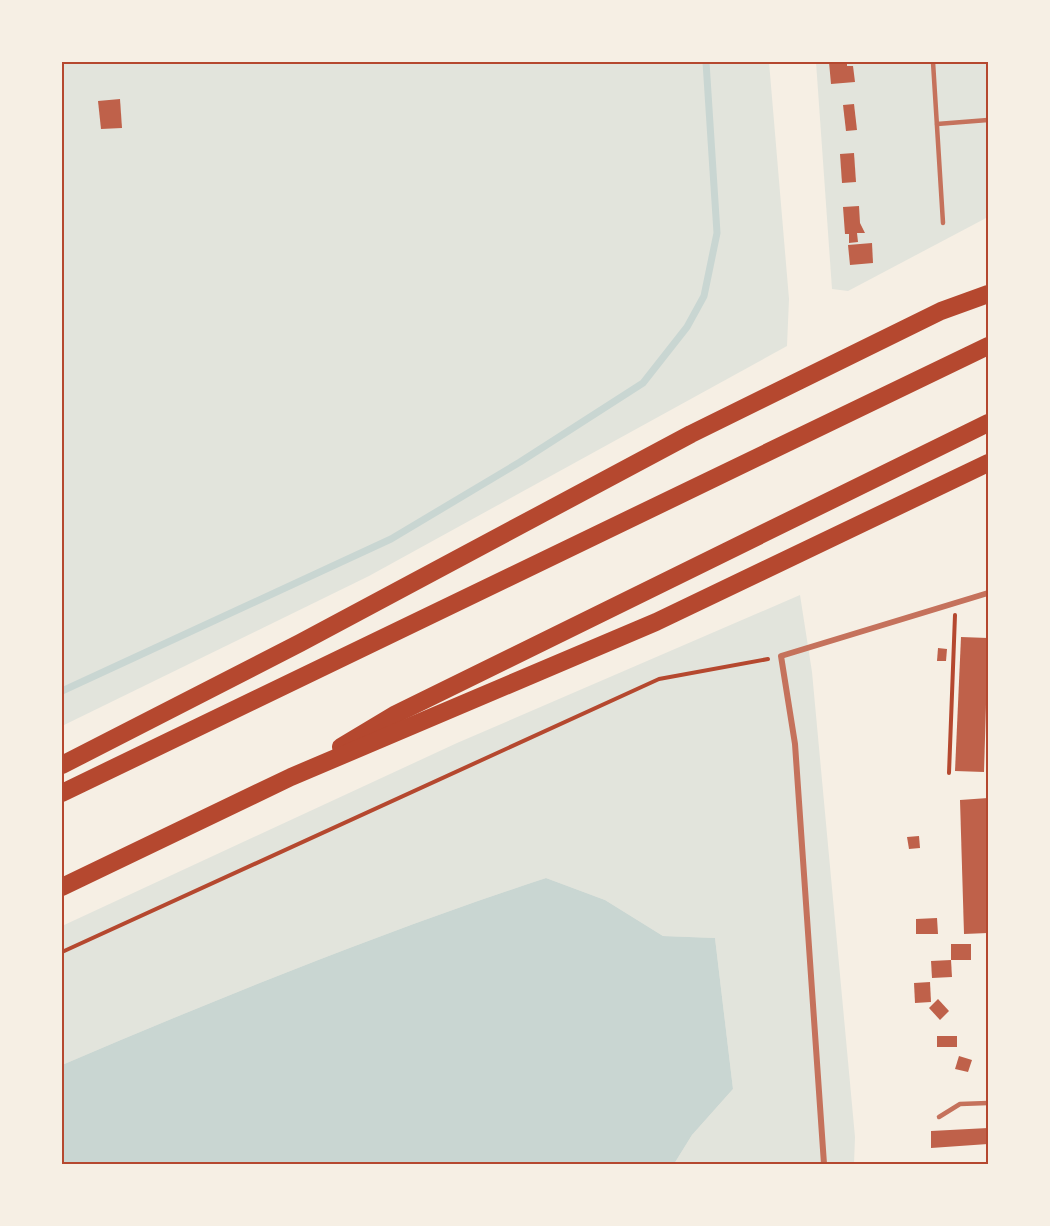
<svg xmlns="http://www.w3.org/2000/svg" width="1050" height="1226" font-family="Arial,sans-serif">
<rect width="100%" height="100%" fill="#f6efe4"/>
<g fill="#e2e4dc">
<path d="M 62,62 L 769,62 L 789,299 L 787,346 L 369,576 L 62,726 Z"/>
<path d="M 816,62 L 988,62 L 988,217 L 848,291 L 832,289 Z"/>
<path d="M 800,595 L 812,672 L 855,1137 L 854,1164 L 674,1164 L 692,1135 L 733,1089 L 715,938 L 663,936 L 605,900 L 546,878 C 382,932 221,997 62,1065 L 62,926 L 457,743 Z"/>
</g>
<path fill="#c9d6d2" d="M 546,878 L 605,900 L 663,936 L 715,938 L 733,1089 L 692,1135 L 674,1164 L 62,1164 L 62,1065 C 221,997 382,932 546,878 Z"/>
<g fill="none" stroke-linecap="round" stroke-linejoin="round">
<path stroke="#c9d6d2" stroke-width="7" d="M 62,691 L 391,539 L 520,462 L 643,383 L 687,327 L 704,296 L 717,233 L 706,62"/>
</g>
<g fill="#bf614a">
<path d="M 829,62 L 847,62 L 847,66 L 853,66 L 855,82 L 831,84 Z"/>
<path d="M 120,99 L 122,128 L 101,129 L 98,101 Z"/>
<path d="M 854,104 L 857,130 L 846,131 L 843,105 Z"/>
<path d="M 854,153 L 856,182 L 842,183 L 840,154 Z"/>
<path d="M 859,206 L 860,223 L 865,233 L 857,233 L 858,242 L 849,243 L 849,234 L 845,234 L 843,207 Z"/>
<path d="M 872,243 L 873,263 L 850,265 L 848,245 Z"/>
<path d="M 961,637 L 988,638 L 984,772 L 955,771 Z"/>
<path d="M 938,648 L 947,649 L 946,661 L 937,661 Z"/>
<path d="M 988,798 L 988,933 L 964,934 L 960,800 Z"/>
<path d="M 919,836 L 920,848 L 909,849 L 907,837 Z"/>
<path d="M 937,918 L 938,934 L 916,934 L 916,919 Z"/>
<rect x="951" y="944" width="20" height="16"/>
<path d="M 951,960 L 952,977 L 932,978 L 931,961 Z"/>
<path d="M 930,982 L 931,1002 L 915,1003 L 914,983 Z"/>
<path d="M 938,999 L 949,1011 L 940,1020 L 929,1008 Z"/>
<rect x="937" y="1036" width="20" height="11"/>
<path d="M 959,1056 L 972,1060 L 968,1072 L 955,1069 Z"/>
<path d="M 988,1128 L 988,1144 L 931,1148 L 931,1131 Z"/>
</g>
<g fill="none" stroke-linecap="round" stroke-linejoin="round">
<g stroke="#b5482f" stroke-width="4">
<path d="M 949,773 L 955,615"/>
<path d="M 62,952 L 659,679 L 768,659"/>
</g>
<g stroke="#c5725c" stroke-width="4.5">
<path d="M 933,62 L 943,223"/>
<path d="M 937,124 L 988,120"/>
<path d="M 939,1117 L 960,1104 L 988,1103"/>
</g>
<path stroke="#c5725c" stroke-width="6" d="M 824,1164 L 795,744 L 781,656 L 988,593"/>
<g stroke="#b5482f" stroke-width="18">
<path d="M 341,747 L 396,714 L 988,423"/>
<path d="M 62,765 L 300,643 L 691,434 L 941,311 L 988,294"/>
<path d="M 62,793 L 988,346"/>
<path d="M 62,887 L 291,777 L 656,622 L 988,463"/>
</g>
</g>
<rect width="1050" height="1226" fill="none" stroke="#f6efe4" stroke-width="126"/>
<rect x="63" y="63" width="924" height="1100" fill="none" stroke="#b5482f" stroke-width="2"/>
</svg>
